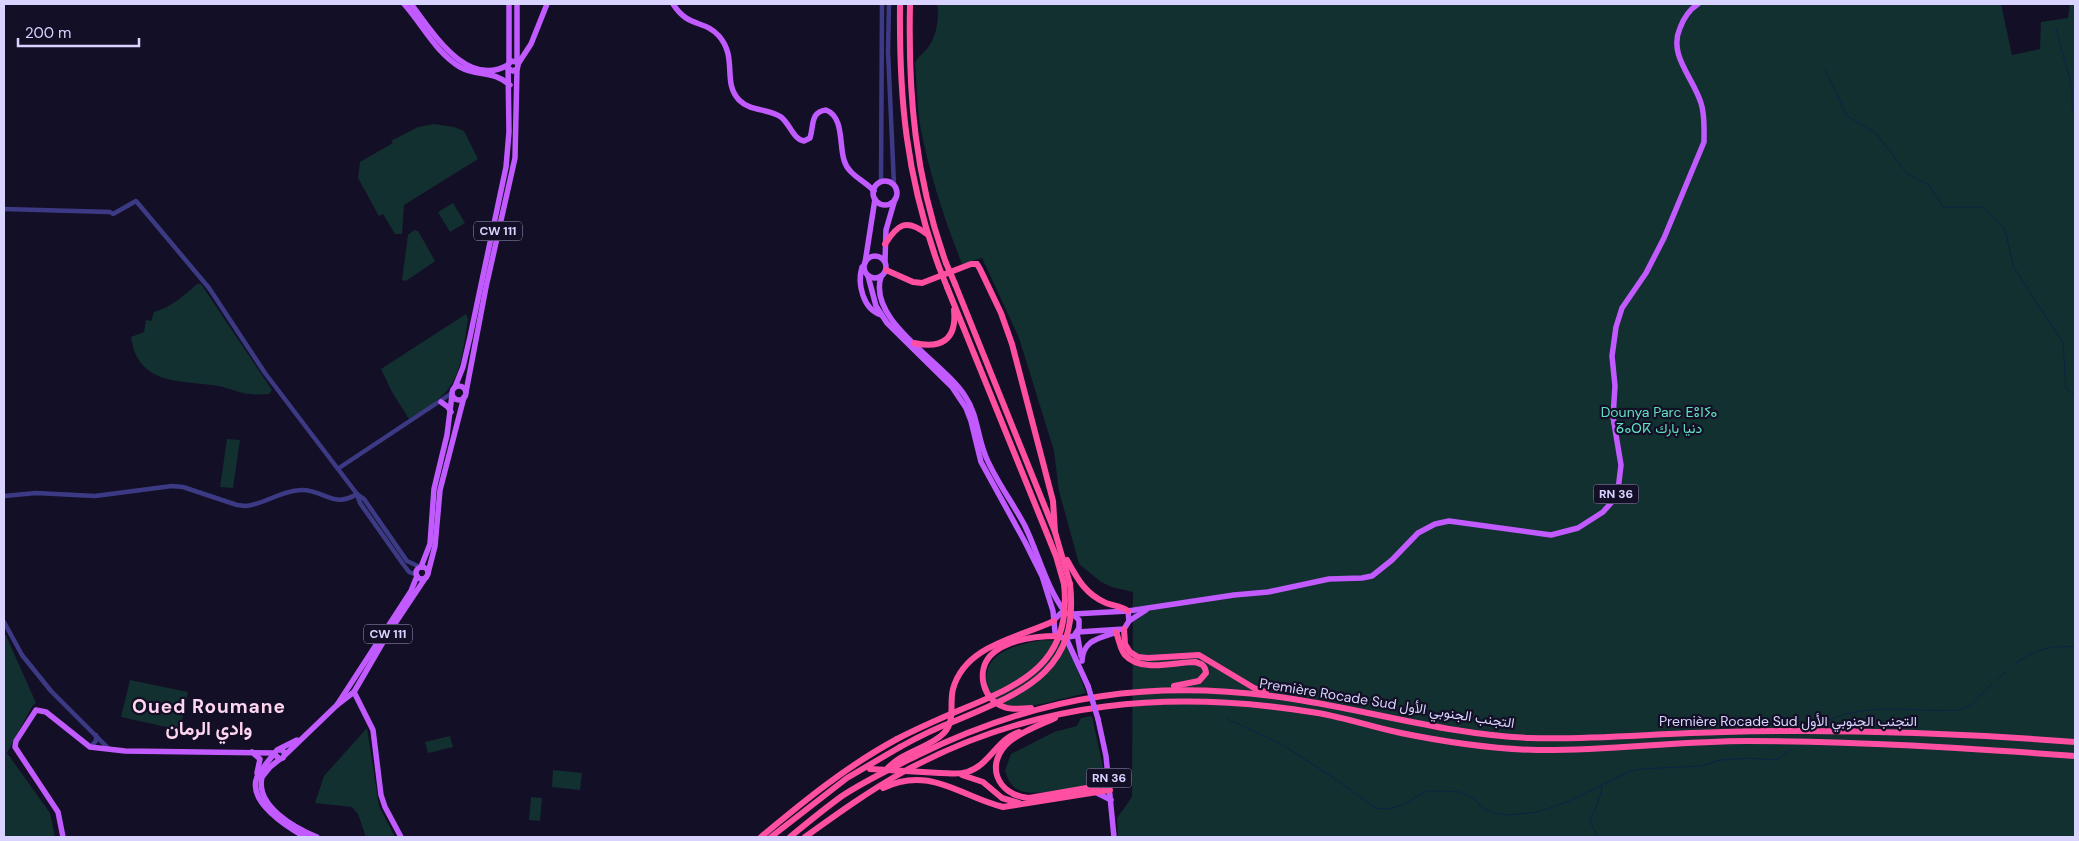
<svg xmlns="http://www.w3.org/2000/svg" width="2079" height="841" font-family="'DM Sans',Vazirmatn,'Noto Sans Tifinagh',sans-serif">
<rect width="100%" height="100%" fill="#130f26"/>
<g fill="#12302f">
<path d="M 937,4 L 2001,4 L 2012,55 L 2040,49 L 2041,22 L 2068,18 L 2070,4 L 2075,4 L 2075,837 L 1118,837 L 1117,818 L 1132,797 L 1133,592 L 1112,587 L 1101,582 L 1079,564 L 1059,491 L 1054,451 L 1019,338 L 982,258 L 962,264 C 944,218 929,173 920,125 C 917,105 917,84 915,63 C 918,57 920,56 925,51 C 936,40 940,18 937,4 Z"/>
<path d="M 434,124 L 454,127 L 464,131 L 478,159 L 404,205 L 402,234 L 395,234 L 383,214 L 379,216 L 358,178 L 360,162 L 393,143 L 391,141 L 418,127 Z"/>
<path d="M 453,203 L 465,223 L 450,232 L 438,212 Z"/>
<path d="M 414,230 L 418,231 L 435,261 L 406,281 L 402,280 L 408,235 Z"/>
<path d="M 197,284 L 201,284 L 272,390 L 269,394 C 262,394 256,395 249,394 C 239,393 229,388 219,386 C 180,380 138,386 131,337 L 144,332 L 146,320 L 151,321 L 154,312 C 172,307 183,296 197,284 Z"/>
<path d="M 466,314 L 468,319 C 464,342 462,377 444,394 C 434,404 421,411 409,419 L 392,392 L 381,369 Z"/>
<path d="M 227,439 L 240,440 L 233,488 L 220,487 Z"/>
<path d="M 4,631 L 36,703 L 33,705 L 7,753 L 50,813 L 55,837 L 4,837 Z"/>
<path d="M 1043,640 L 1059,641 L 1069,648 L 1086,693 C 1068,697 1026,710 1010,707 C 986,702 978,673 996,657 C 1008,646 1027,643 1043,640 Z"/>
<path d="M 130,680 L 188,692 L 180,730 L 121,717 Z"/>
<path d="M 1092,716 L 1103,767 L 1094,782 L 1088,785 C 1069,788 1031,799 1015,788 C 1010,784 1007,777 1005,771 L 1011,754 L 1054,732 L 1077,726 L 1081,718 Z"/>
<path d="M 367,728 L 379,806 L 395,837 L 366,837 L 358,814 L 352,807 L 315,803 L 324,776 Z"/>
<path d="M 450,736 L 453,747 L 428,753 L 425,742 Z"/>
<path d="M 553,770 L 582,773 L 580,790 L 552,787 Z"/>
<path d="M 531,797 L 542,798 L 540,821 L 529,820 Z"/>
</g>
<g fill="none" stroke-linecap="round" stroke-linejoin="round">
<g stroke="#0c2248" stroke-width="1">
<path d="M 2056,29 L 2072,87 L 2072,109 L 2075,114"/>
<path d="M 1825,69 L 1847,116 L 1876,133 L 1907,174 L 1929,185 L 1943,207 L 1982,207 L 2005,229 L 2013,266 L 2063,343 L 2066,389 L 2075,395"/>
<path d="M 2015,664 C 2034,650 2051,645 2075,647"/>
<path d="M 1997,679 L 2007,671"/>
<path d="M 1227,719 L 1281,744 L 1334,778 L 1375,808 L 1389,809 L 1404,804 L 1427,791 L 1446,791 L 1460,792 L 1473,798 L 1482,807 L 1494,813 L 1507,815 L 1538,812 L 1567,802 L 1628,772 L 1640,769 L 1700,766 L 1721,760 L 1751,758 L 1771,760 L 1778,759 L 1792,749"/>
<path d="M 1819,724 C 1868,700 1908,713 1960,710 L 1971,705 L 1992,684"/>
<path d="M 1598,837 L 1590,822 L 1601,793 L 1602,785"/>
</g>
<g stroke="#3d3a85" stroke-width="4.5">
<path d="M 889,4 L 888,51 L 894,185"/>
<path d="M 881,182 L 882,4"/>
<path d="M 4,209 L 110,212 L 113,214 L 136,201 L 209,288 L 265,373 L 357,494 L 364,499 L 407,561 L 420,567"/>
<path d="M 339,468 L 452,393"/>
<path d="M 357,494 L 360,503 L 403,564 L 409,572 L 417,575"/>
<path d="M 4,496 L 36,493 L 95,496 L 172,486 L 183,487 L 237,505 L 246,506 C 265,504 282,490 302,490 C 325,490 333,509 357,494"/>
<path d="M 4,622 L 22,655 L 51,691 L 109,749"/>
<path d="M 90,747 L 96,741 L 96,735"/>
</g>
<g stroke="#c25bff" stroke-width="5.5">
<path d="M 404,4 C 422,24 436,53 460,67 C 478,77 493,70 510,85"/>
<path d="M 411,4 C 432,31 466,89 508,65"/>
<path d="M 509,4 L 509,62"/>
<path d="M 673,4 C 689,29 704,19 719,36 C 738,58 722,82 739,100 C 751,112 768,108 781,117 C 790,124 793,139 804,141 L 810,138 C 814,126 810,112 826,110 C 844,117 839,144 844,160 C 848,175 864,180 874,191"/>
<path d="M 517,62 L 517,4"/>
<path d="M 518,64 L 531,44 L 547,4"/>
<circle cx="885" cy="193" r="12"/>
<circle cx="875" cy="267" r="11"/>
<path d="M 885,261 L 886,230 L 895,199"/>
<path d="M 865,263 L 875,199"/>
<path d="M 862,267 C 857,284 863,309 881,315"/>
<path d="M 868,276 L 876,306 L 887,323 L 952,387 L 966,408 L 971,421 L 981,462 L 1025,542 L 1042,576 L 1053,611 L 1055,632 L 1062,638 L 1074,636 L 1079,628 L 1079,620 L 1073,614 L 1061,613 L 1055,619"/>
<path d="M 881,277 C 867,321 944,362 965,396 C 978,415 977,436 986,457 C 996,481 1013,503 1025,526 C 1038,553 1047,589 1065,612"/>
<circle cx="459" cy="393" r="7"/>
<path d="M 455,387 L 463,367 L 470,337 L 506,167 L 509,132 L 508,65 L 511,61 L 517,62 L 518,66 L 517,69 L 513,71 L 509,69"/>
<path d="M 466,392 L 486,287 L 515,158 L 517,69"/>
<path d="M 441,402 L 448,407 L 451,412"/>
<circle cx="422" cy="573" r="6"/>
<path d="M 421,567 L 430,544 L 434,489 L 447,435 L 452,395"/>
<path d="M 428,573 L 435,546 L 440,490 L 464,397"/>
<path d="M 1073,614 L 1128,611 L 1234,595 L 1268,592 L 1329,579 L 1362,578 L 1372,576 L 1392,560 L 1418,533 L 1435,524 L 1449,521 L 1551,535 L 1578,528 L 1603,512 L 1611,503 L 1618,490 L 1621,465 L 1613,417 L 1615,386 L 1612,356 L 1616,327 L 1622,308 L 1646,273 L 1664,238 L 1704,142 C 1704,129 1705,115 1701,103 C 1693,77 1668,55 1680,28 C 1684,17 1689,10 1698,4"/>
<path d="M 1129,621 L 1146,610"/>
<path d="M 1078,632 L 1124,629 L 1129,621 L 1128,611"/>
<path d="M 1077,633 L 1081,656"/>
<path d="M 1066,638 L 1088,686"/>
<path d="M 1082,661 C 1083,639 1101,638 1117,632"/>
<path d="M 354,692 L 373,730 L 381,795 L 385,807 L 401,837"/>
<path d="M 337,705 L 411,591 L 417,576"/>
<path d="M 1098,719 L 1106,756 L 1114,837"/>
<path d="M 279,749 L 297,740"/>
<path d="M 252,752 L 260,759 L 257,773"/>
<path d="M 275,755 L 280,759 L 283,758 L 285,753 L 282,750 L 277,750 C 272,757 261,769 257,777 C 247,802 287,827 305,837"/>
<path d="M 285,755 L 337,705 L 354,692 L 386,637 L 426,577"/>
<path d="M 280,759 L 270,767 L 262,777 C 255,806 295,828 317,837"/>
<path d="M 1090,787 L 1099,781 L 1107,769"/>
<path d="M 1095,792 L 1111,800"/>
<path d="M 63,837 L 58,812 L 15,747 L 16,741 L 36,710 L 46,712 L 90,747 L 125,751 L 275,753"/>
</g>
<g stroke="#ff4fa3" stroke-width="6">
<path d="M 900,4 C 899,99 906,176 939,267"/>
<path d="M 910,4 C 908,95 915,177 946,263"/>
<path d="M 885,244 C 898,224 906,218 927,234"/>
<path d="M 886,270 L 913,282 L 922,283 L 971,264 L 977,264 L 980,269 L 1001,313 L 1012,344 L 1053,501 L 1055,532"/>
<path d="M 955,284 L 1055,532 L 1070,584"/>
<path d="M 947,287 L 1056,556 L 1064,584"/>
<path d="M 914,343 C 941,349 957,340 954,310"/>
<path d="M 1067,560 C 1077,578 1085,594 1106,603 C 1114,606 1121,606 1128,611"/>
<path d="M 1124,629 L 1125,644 L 1130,652 L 1138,657 L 1148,658 L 1199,655 L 1254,688 L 1266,692"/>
<path d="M 1116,632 C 1119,639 1120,649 1125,655 C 1141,673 1175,662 1195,662 C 1202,664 1205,665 1206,673 L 1199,681 L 1174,686"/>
<path d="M 1031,708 C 1022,709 1012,710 1004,707 C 983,700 976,672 990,656 C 1006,639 1037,636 1059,636"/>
<path d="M 1055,718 C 1040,725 1023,731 1010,741 C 984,763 996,795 1029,798 L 1110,784"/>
<path d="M 886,770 C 902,751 930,748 944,733 C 956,720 949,704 953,689 C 965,645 1018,638 1054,621"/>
<path d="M 940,773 C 949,773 958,775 967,772 C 990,765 997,739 1019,732"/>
<path d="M 962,775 L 983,782 L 1002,798 L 1019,803"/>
<path d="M 883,788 C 930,765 961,797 1003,807 L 1110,790"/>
<path d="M 761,837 C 804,801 847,766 897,739"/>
<path d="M 771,837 L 847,778 L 900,747"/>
<path d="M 790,837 C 807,823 824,809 842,796 C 866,780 892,768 918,755 C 1043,694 1156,678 1293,699 C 1372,711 1450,735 1530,738 C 1594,740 1658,733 1723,732 C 1840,729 1958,733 2075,742"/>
<path d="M 805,837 C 837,814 869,791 903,772 C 1035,700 1172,689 1318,713 C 1346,718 1373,727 1401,733 C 1445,742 1492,749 1537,750 C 1608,751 1677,741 1747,741 C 1857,741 1966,748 2075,756"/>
</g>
<path stroke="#c25bff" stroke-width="5.5" d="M 1088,686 L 1098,719"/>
<g stroke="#ff4fa3" stroke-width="6">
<path d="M 946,263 L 955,284"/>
<path d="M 939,267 L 947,287"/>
<path d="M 897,739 C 918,728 939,719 960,710 C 1021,685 1073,663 1064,584"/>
<path d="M 900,747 C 918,737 936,728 955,721 C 1023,692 1080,672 1070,584"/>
<path d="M 870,769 L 940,773"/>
</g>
</g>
<g text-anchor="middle" stroke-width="4.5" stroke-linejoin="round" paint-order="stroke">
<g fill="#130f26" stroke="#9e99be" stroke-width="1">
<rect x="474" y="221.5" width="48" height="19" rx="4"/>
<rect x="1593.5" y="484.5" width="45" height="19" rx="4"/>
<rect x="364" y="624.5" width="48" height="19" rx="4"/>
<rect x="1086.5" y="768.5" width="45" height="19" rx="4"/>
</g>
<g font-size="12" font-weight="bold" fill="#d9d4ff">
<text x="498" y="235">CW 111</text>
<text x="1616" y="498">RN 36</text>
<text x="388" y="638">CW 111</text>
<text x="1109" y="782">RN 36</text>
</g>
<g font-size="14" fill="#5fe0c0" stroke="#130f26">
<text x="1659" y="417">Dounya Parc ⴹⵓⵏⵢⴰ<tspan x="1659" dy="16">ⵒⴰⵔⴽ دنيا بارك</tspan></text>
</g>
<g font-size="14" fill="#d9d4ff" stroke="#130f26">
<text transform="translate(1387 703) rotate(9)" y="5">Première Rocade Sud التجنب الجنوبي الأول</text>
<text x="1788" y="726">Première Rocade Sud التجنب الجنوبي الأول</text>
</g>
<g font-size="19" font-weight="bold" letter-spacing="1" fill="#ffd6f0" stroke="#130f26">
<text x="209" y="713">Oued Roumane<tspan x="209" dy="22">وادي الرمان</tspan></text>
</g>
</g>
<rect width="2079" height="841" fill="none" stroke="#d9d4ff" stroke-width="10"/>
<path d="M18 38v8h121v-8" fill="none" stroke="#d9d4ff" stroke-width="2.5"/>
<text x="25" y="38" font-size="15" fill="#d9d4ff" stroke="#130f26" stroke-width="4" paint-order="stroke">200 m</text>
</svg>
